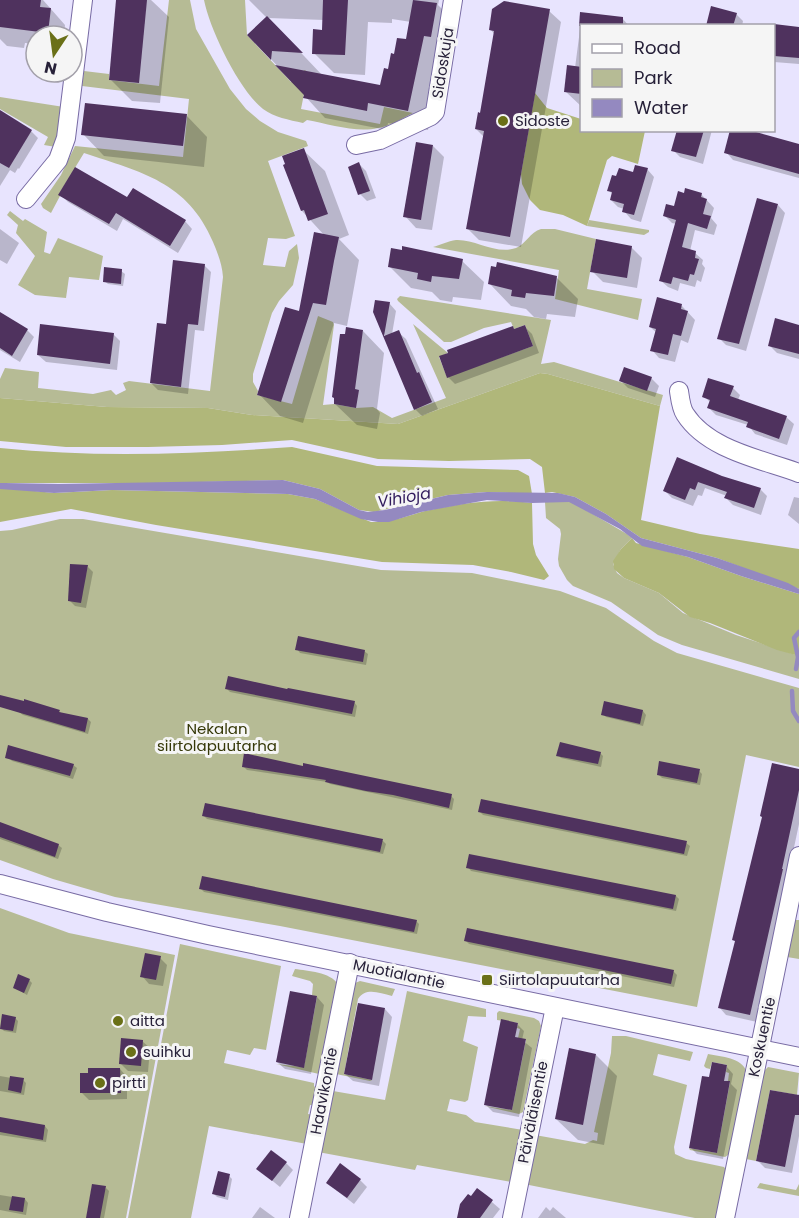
<svg xmlns="http://www.w3.org/2000/svg" width="799" height="1218" font-family="Poppins,sans-serif">
<rect width="100%" height="100%" fill="#e8e4fe"/>
<g fill="#b6bb95">
<path d="M 169,0 L 190,0 L 196,29 L 230,89 L 246,109 L 260,121 L 278,132 L 306,141 L 308,146 L 268,161 L 295,236 L 286,239 L 268,238 L 263,265 L 285,267 L 289,251 L 297,244 L 299,258 L 293,285 L 279,301 L 272,313 L 253,374 L 253,382 L 258,391 L 257,395 L 292,404 L 318,316 L 333,322 L 334,325 L 323,405 L 334,404 L 356,408 L 373,407 L 392,418 L 446,398 L 413,324 L 448,353 L 439,357 L 447,377 L 533,346 L 525,325 L 514,329 L 511,322 L 484,328 L 451,342 L 444,342 L 398,301 L 397,299 L 400,296 L 551,320 L 541,364 L 554,362 L 663,395 L 660,406 L 548,374 L 540,373 L 398,424 L 252,415 L 208,408 L 107,407 L 0,398 L 0,379 L 5,368 L 39,372 L 38,388 L 93,394 L 111,390 L 116,395 L 126,390 L 123,383 L 129,381 L 210,391 L 223,277 C 222,264 218,254 213,242 C 188,182 141,172 84,153 L 59,194 L 60,196 L 51,213 L 43,208 L 41,204 L 61,175 L 75,146 L 183,157 L 189,99 L 82,86 L 84,71 L 109,74 L 109,80 L 159,86 Z"/>
<path d="M 204,0 L 245,0 L 247,35 L 291,82 L 305,70 L 308,74 L 301,109 L 380,124 L 384,107 L 413,113 C 402,118 391,126 378,128 C 356,133 329,124 307,120 L 303,123 C 289,120 274,117 263,109 C 239,90 210,30 204,0 Z"/>
<path d="M 0,97 L 64,107 L 56,147 L 44,145 L 48,137 L 0,109 Z"/>
<path d="M 10,211 L 23,221 L 25,219 L 47,232 L 44,252 L 50,254 L 58,238 L 103,256 L 99,280 L 69,277 L 66,298 L 35,295 L 18,285 L 35,256 L 16,233 L 18,225 L 7,215 Z"/>
<path d="M 589,220 L 649,230 L 649,232 L 644,235 L 587,226 Z"/>
<path d="M 541,229 L 555,229 L 596,239 L 587,289 L 642,299 L 638,320 L 555,299 L 559,270 L 433,247 C 440,245 448,241 456,240 C 475,239 496,255 516,248 C 526,244 530,232 541,229 Z"/>
<path d="M 545,502 L 572,502 L 627,534 L 632,538 L 621,549 L 613,564 L 617,573 L 624,578 L 659,593 L 683,613 L 736,635 L 799,656 L 799,679 L 682,645 L 658,635 L 611,602 L 573,586 L 567,580 L 559,566 L 558,559 L 561,534 L 560,529 L 546,518 Z"/>
<path d="M 60,519 L 83,519 L 381,570 L 472,573 L 560,591 L 606,608 L 654,641 L 677,653 L 799,688 L 799,767 L 746,755 L 697,1007 L 280,926 L 115,897 L 53,879 L 0,860 L 0,531 L 12,530 Z"/>
<path d="M 0,908 L 69,933 L 175,955 L 126,1218 L 0,1218 Z"/>
<path d="M 795,920 L 799,920 L 799,959 L 787,957 Z"/>
<path d="M 180,944 L 281,966 L 266,1050 L 254,1048 L 250,1055 L 227,1050 L 224,1063 L 314,1083 L 314,1086 L 318,1090 L 315,1105 L 310,1105 L 308,1114 L 313,1115 L 307,1144 L 209,1126 L 191,1218 L 128,1218 Z"/>
<path d="M 295,969 C 308,971 330,972 338,984 L 319,1074 L 276,1064 L 304,1067 L 317,997 L 312,995 L 313,984 L 310,981 L 292,976 Z"/>
<path d="M 360,981 L 395,989 L 392,996 C 379,993 366,987 358,999 L 344,1074 L 372,1080 L 370,1081 L 336,1074 L 355,983 Z"/>
<path d="M 407,991 L 486,1009 L 486,1017 L 468,1016 L 463,1041 L 478,1047 L 468,1100 L 465,1102 L 450,1099 L 447,1111 L 466,1115 L 475,1122 L 523,1130 L 512,1182 L 417,1165 L 415,1170 L 318,1152 L 333,1091 L 385,1100 Z"/>
<path d="M 499,1011 L 534,1018 L 539,1021 L 541,1026 L 523,1112 L 519,1114 L 484,1106 L 512,1110 L 526,1040 L 518,1038 L 520,1029 L 517,1028 L 518,1023 L 497,1020 L 497,1013 Z"/>
<path d="M 612,1036 L 626,1036 L 693,1052 L 690,1061 L 658,1054 L 653,1075 L 687,1085 L 674,1147 L 675,1154 L 686,1159 L 724,1167 L 727,1171 L 719,1218 L 695,1218 L 524,1184 L 535,1135 L 585,1144 L 593,1140 L 597,1141 L 598,1133 L 594,1132 L 611,1053 Z"/>
<path d="M 708,1054 C 722,1057 741,1057 747,1072 L 731,1153 L 725,1157 L 690,1150 L 689,1148 L 717,1153 L 730,1082 L 728,1081 L 729,1073 L 726,1072 L 727,1065 L 712,1062 L 710,1069 L 706,1068 L 704,1066 Z"/>
<path d="M 768,1067 L 799,1073 L 797,1095 L 770,1090 L 756,1161 L 746,1159 L 761,1074 Z"/>
<path d="M 760,1183 L 796,1190 L 799,1184 L 799,1196 L 757,1188 Z"/>
</g>
<g fill="#b0b77a">
<path d="M 535,93 L 547,108 L 581,119 L 582,130 L 645,131 L 638,164 L 612,156 L 607,160 L 587,226 L 563,215 L 540,210 L 530,200 L 522,184 L 521,174 Z"/>
<path d="M 540,373 L 548,374 L 660,406 L 641,520 L 700,534 L 799,549 L 799,589 L 717,558 L 641,538 L 606,514 L 575,497 L 552,492 L 545,493 L 542,467 L 530,459 L 449,461 L 378,459 L 292,440 L 222,445 L 148,447 L 66,447 L 0,441 L 0,398 L 107,407 L 208,408 L 252,415 L 398,424 Z"/>
<path d="M 292,447 L 377,466 L 518,470 L 529,476 L 532,494 L 487,492 L 448,495 L 374,512 L 359,510 L 320,489 L 283,480 L 158,483 L 0,483 L 0,448 C 97,458 195,454 292,447 Z"/>
<path d="M 6,488 L 54,493 L 112,490 L 288,494 L 315,499 L 371,522 C 390,523 407,516 425,511 C 463,503 494,498 532,503 L 533,544 L 536,555 L 549,576 L 544,580 L 511,572 L 473,565 L 382,562 L 156,525 L 71,509 L 0,522 L 0,489 Z"/>
<path d="M 632,538 L 636,543 L 688,557 L 741,576 L 799,594 L 799,656 L 777,650 L 710,623 L 690,617 L 659,593 L 624,578 L 614,569 L 613,561 L 621,549 Z"/>
</g>
<path fill="#9489c0" d="M 283,480 L 320,489 L 359,510 L 368,512 L 385,510 L 448,495 L 487,492 L 558,493 L 575,497 L 606,514 L 641,538 L 717,558 L 788,583 L 799,589 L 799,594 L 741,576 L 688,557 L 642,546 L 620,529 L 569,502 L 532,503 L 487,500 L 421,512 L 389,522 L 378,522 L 361,519 L 315,499 L 288,494 L 112,490 L 54,493 L 0,489 L 0,483 L 5,483 L 59,484 Z"/>
<g fill="#0003" fill-rule="evenodd">
<path d="M 0,0 L 43,0 L 65,25 L 64,36 L 36,36 L 36,44 L 25,43 L 24,48 L 7,46 L 0,39 Z"/>
<path d="M 118,0 L 151,0 L 169,17 L 160,103 L 132,101 L 110,79 Z"/>
<path d="M 249,0 L 439,0 L 438,5 L 457,24 L 444,55 L 428,130 L 388,123 L 387,130 L 325,118 L 249,35 L 267,18 ZM 268,18 L 324,20 L 323,31 L 314,53 L 334,73 L 365,75 L 368,22 L 392,23 L 392,19 L 411,22 L 407,41 L 395,56 L 382,87 L 323,76 Z"/>
<path d="M 549,11 L 561,22 L 521,247 L 479,240 L 468,229 L 484,137 L 476,129 L 482,114 L 495,35 L 491,30 Z"/>
<path d="M 582,14 L 622,18 L 629,26 L 582,26 L 582,107 L 566,92 L 575,68 Z"/>
<path d="M 736,14 L 743,21 L 742,26 L 707,26 Z"/>
<path d="M 774,26 L 799,28 L 799,64 L 774,62 Z"/>
<path d="M 186,115 L 207,137 L 204,167 L 104,156 L 83,134 Z"/>
<path d="M 0,122 L 31,131 L 38,138 L 19,169 L 18,168 L 15,173 L 10,170 L 0,186 Z"/>
<path d="M 678,130 L 712,130 L 703,164 L 680,157 L 673,150 Z"/>
<path d="M 433,146 L 444,157 L 432,230 L 416,228 L 405,216 Z"/>
<path d="M 799,146 L 799,178 L 733,160 L 726,152 Z"/>
<path d="M 303,150 L 325,171 L 349,235 L 339,239 L 359,260 L 347,326 L 334,323 L 303,423 L 280,416 L 259,394 L 300,313 L 325,236 L 302,211 L 287,165 Z"/>
<path d="M 359,164 L 366,171 L 376,198 L 367,201 L 360,194 Z"/>
<path d="M 647,169 L 654,177 L 641,222 L 631,219 L 624,211 L 624,209 L 618,207 L 611,200 L 613,194 L 609,191 L 618,177 Z"/>
<path d="M 133,190 L 185,221 L 192,229 L 178,253 L 123,219 L 117,231 L 68,202 L 60,194 L 128,199 Z"/>
<path d="M 701,194 L 714,208 L 711,218 L 717,225 L 714,235 L 695,230 L 690,251 L 695,253 L 703,260 L 702,264 L 705,268 L 701,282 L 697,280 L 695,287 L 680,283 L 678,291 L 668,287 L 660,280 L 676,224 L 672,223 L 664,215 L 675,208 Z"/>
<path d="M 778,205 L 785,213 L 746,351 L 726,345 L 719,338 Z"/>
<path d="M 0,229 L 19,243 L 7,264 L 0,260 Z"/>
<path d="M 631,247 L 642,258 L 637,288 L 603,282 L 592,271 Z"/>
<path d="M 462,261 L 484,282 L 481,300 L 453,297 L 452,302 L 440,300 L 432,292 L 411,288 L 389,266 Z"/>
<path d="M 204,265 L 211,272 L 204,331 L 195,330 L 188,394 L 158,390 L 151,383 L 167,325 Z"/>
<path d="M 121,271 L 125,274 L 123,286 L 108,284 L 104,281 Z"/>
<path d="M 556,277 L 578,299 L 575,317 L 547,314 L 546,319 L 534,317 L 526,309 L 511,306 L 490,284 Z"/>
<path d="M 389,303 L 396,311 L 392,334 L 398,332 L 406,339 L 438,409 L 422,416 L 415,409 L 375,312 Z"/>
<path d="M 682,306 L 695,320 L 688,343 L 681,340 L 675,362 L 659,358 L 652,350 L 657,333 L 650,327 Z"/>
<path d="M 0,314 L 27,330 L 34,337 L 20,362 L 0,350 Z"/>
<path d="M 524,326 L 532,334 L 539,353 L 455,384 L 448,377 Z"/>
<path d="M 799,326 L 799,359 L 777,353 L 769,345 Z"/>
<path d="M 363,331 L 384,353 L 377,409 L 380,413 L 377,429 L 357,425 L 335,404 Z"/>
<path d="M 113,334 L 120,341 L 117,370 L 46,362 L 38,355 Z"/>
<path d="M 651,378 L 659,386 L 655,397 L 628,388 L 621,381 Z"/>
<path d="M 733,388 L 740,395 L 738,400 L 786,417 L 794,424 L 787,445 L 755,434 L 748,425 L 716,415 L 709,408 L 711,403 L 704,396 Z"/>
<path d="M 678,459 L 722,478 L 760,489 L 767,496 L 761,515 L 733,505 L 726,498 L 727,496 L 705,488 L 702,496 L 698,495 L 693,506 L 672,498 L 665,491 Z"/>
<path d="M 794,497 L 799,498 L 799,524 L 788,515 Z"/>
<path d="M 88,567 L 93,572 L 86,608 L 75,606 L 69,600 Z"/>
<path d="M 297,649 L 364,651 L 368,654 L 366,665 L 300,653 Z"/>
<path d="M 227,689 L 289,691 L 354,702 L 357,706 L 355,717 L 230,692 Z"/>
<path d="M 59,711 L 62,714 L 88,719 L 91,722 L 88,734 L 23,715 L 19,712 Z"/>
<path d="M 643,711 L 646,715 L 643,726 L 606,717 L 603,714 Z"/>
<path d="M 600,753 L 603,756 L 601,767 L 561,758 L 558,755 Z"/>
<path d="M 9,758 L 73,765 L 77,768 L 73,779 L 12,761 Z"/>
<path d="M 244,767 L 451,796 L 454,799 L 452,810 L 330,784 L 327,782 L 247,770 Z"/>
<path d="M 699,771 L 702,774 L 700,785 L 662,778 L 658,774 Z"/>
<path d="M 799,771 L 799,824 L 757,1022 L 726,1015 L 719,1007 Z"/>
<path d="M 206,805 L 383,841 L 386,844 L 383,854 L 207,819 L 203,815 Z"/>
<path d="M 480,812 L 686,843 L 690,846 L 687,856 L 483,815 Z"/>
<path d="M 0,825 L 58,845 L 62,848 L 58,859 L 0,839 Z"/>
<path d="M 468,867 L 676,896 L 679,899 L 676,911 L 471,871 Z"/>
<path d="M 201,889 L 416,921 L 419,924 L 417,934 L 204,892 Z"/>
<path d="M 468,930 L 674,972 L 677,975 L 674,987 L 469,944 L 466,941 Z"/>
<path d="M 160,958 L 167,965 L 163,986 L 149,984 L 142,976 Z"/>
<path d="M 29,980 L 32,983 L 27,995 L 15,988 Z"/>
<path d="M 317,997 L 324,1005 L 311,1074 L 285,1069 L 277,1062 Z"/>
<path d="M 385,1009 L 392,1017 L 379,1086 L 353,1081 L 345,1074 Z"/>
<path d="M 15,1018 L 18,1021 L 16,1033 L 4,1031 L 1,1028 Z"/>
<path d="M 517,1024 L 524,1031 L 522,1040 L 532,1048 L 519,1117 L 493,1112 L 486,1105 Z"/>
<path d="M 142,1041 L 150,1048 L 148,1072 L 128,1071 L 121,1064 Z"/>
<path d="M 596,1055 L 617,1076 L 604,1145 L 578,1140 L 556,1119 Z"/>
<path d="M 726,1066 L 733,1074 L 731,1084 L 737,1090 L 723,1159 L 697,1154 L 690,1147 L 710,1079 Z"/>
<path d="M 120,1069 L 127,1077 L 127,1099 L 89,1100 L 81,1092 Z"/>
<path d="M 0,1076 L 23,1080 L 26,1083 L 24,1095 L 0,1091 Z"/>
<path d="M 799,1094 L 799,1136 L 792,1173 L 765,1168 L 758,1161 Z"/>
<path d="M 0,1119 L 45,1126 L 48,1130 L 46,1142 L 0,1135 Z"/>
<path d="M 286,1163 L 293,1170 L 280,1187 L 258,1169 Z"/>
<path d="M 229,1176 L 232,1179 L 228,1200 L 217,1197 L 214,1194 Z"/>
<path d="M 360,1180 L 367,1187 L 354,1204 L 336,1190 Z"/>
<path d="M 106,1188 L 109,1191 L 104,1218 L 87,1218 Z"/>
<path d="M 478,1190 L 500,1209 L 493,1218 L 480,1218 L 473,1213 Z"/>
<path d="M 0,1195 L 25,1199 L 28,1203 L 26,1215 L 0,1210 Z"/>
<path d="M 260,1207 L 275,1218 L 252,1218 Z"/>
<path d="M 546,1207 L 550,1211 L 553,1207 L 566,1218 L 538,1218 Z"/>
</g>
<g fill="none" stroke-linecap="round" stroke-linejoin="round">
<g stroke="#9489c0" stroke-width="4.5">
<path d="M 796,669 L 798,657 L 794,638 L 799,632"/>
<path d="M 792,691 L 793,711 L 799,721"/>
</g>
</g>
<g fill="#4f325e">
<path d="M 0,0 L 41,0 L 40,7 L 51,8 L 48,33 L 0,27 Z"/>
<path d="M 116,0 L 147,0 L 139,83 L 109,80 Z"/>
<path d="M 323,0 L 348,0 L 345,55 L 312,54 L 313,29 L 322,30 Z"/>
<path d="M 413,0 L 437,3 L 431,37 L 424,36 L 408,111 L 368,103 L 367,111 L 303,98 L 304,95 L 275,65 L 380,85 L 384,68 L 388,69 L 391,53 L 394,54 L 397,38 L 406,39 Z"/>
<path d="M 504,1 L 550,9 L 510,237 L 466,229 L 484,131 L 475,129 L 478,112 L 480,113 L 494,31 L 489,30 L 492,9 Z"/>
<path d="M 711,6 L 737,13 L 733,26 L 706,26 Z"/>
<path d="M 580,12 L 623,17 L 623,26 L 579,26 Z"/>
<path d="M 267,16 L 303,53 L 272,51 L 271,60 L 247,35 Z"/>
<path d="M 774,24 L 799,27 L 799,58 L 774,56 Z"/>
<path d="M 567,65 L 582,67 L 582,94 L 564,92 Z"/>
<path d="M 85,103 L 187,114 L 183,146 L 81,135 Z"/>
<path d="M 0,110 L 32,130 L 9,168 L 0,163 Z"/>
<path d="M 677,130 L 704,130 L 696,157 L 671,151 Z"/>
<path d="M 730,130 L 749,130 L 799,144 L 799,174 L 724,153 Z"/>
<path d="M 416,142 L 433,145 L 421,220 L 403,217 Z"/>
<path d="M 304,148 L 328,214 L 308,221 L 304,210 L 301,211 L 283,165 L 285,164 L 282,156 Z"/>
<path d="M 359,162 L 370,191 L 358,195 L 348,167 Z"/>
<path d="M 635,165 L 648,168 L 634,215 L 622,212 L 624,204 L 610,200 L 612,192 L 607,191 L 612,175 L 616,176 L 619,168 L 633,172 Z"/>
<path d="M 75,167 L 127,197 L 133,188 L 186,220 L 170,246 L 116,213 L 109,224 L 58,195 Z"/>
<path d="M 685,188 L 702,193 L 701,197 L 707,199 L 703,214 L 711,216 L 707,229 L 688,223 L 682,247 L 696,251 L 695,258 L 699,259 L 694,275 L 690,274 L 688,281 L 673,277 L 671,284 L 659,281 L 676,220 L 663,216 L 666,204 L 674,206 L 678,191 L 684,193 Z"/>
<path d="M 757,198 L 778,204 L 739,344 L 717,339 Z"/>
<path d="M 314,232 L 339,237 L 334,261 L 326,305 L 313,303 L 281,402 L 257,395 L 285,307 L 299,311 Z"/>
<path d="M 596,239 L 632,246 L 627,278 L 590,272 Z"/>
<path d="M 402,246 L 463,259 L 459,279 L 432,276 L 431,282 L 417,279 L 418,273 L 388,267 L 391,248 L 402,250 Z"/>
<path d="M 173,260 L 205,264 L 198,325 L 188,324 L 181,387 L 150,383 L 157,323 L 166,324 Z"/>
<path d="M 497,262 L 557,276 L 554,296 L 526,293 L 525,298 L 511,296 L 512,290 L 488,284 L 491,266 L 496,267 Z"/>
<path d="M 104,267 L 122,269 L 121,284 L 103,282 Z"/>
<path d="M 657,297 L 682,304 L 681,309 L 688,311 L 681,336 L 673,334 L 668,355 L 650,351 L 656,329 L 649,327 Z"/>
<path d="M 375,300 L 390,302 L 384,336 L 399,330 L 417,373 L 419,372 L 432,402 L 414,410 L 373,312 Z"/>
<path d="M 0,312 L 28,329 L 12,356 L 0,348 Z"/>
<path d="M 775,318 L 799,325 L 799,354 L 768,346 Z"/>
<path d="M 40,324 L 114,333 L 110,364 L 37,355 Z"/>
<path d="M 525,325 L 533,346 L 447,378 L 439,356 L 448,353 L 447,350 L 513,326 L 514,329 Z"/>
<path d="M 346,327 L 363,330 L 355,389 L 359,390 L 356,408 L 334,404 L 334,398 L 332,397 L 340,334 L 345,334 Z"/>
<path d="M 624,367 L 652,377 L 647,391 L 619,381 Z"/>
<path d="M 708,378 L 734,386 L 730,396 L 787,416 L 779,439 L 746,427 L 748,422 L 707,408 L 710,400 L 702,397 Z"/>
<path d="M 677,457 L 722,476 L 761,488 L 754,508 L 724,498 L 727,492 L 698,482 L 695,490 L 690,488 L 685,500 L 663,491 Z"/>
<path d="M 70,564 L 88,565 L 81,603 L 68,601 Z"/>
<path d="M 298,636 L 365,650 L 363,662 L 295,650 Z"/>
<path d="M 228,676 L 287,689 L 288,688 L 355,701 L 352,714 L 225,689 Z"/>
<path d="M 0,695 L 24,701 L 24,699 L 60,710 L 59,712 L 88,718 L 85,732 L 0,707 Z"/>
<path d="M 604,701 L 643,710 L 640,724 L 601,715 Z"/>
<path d="M 560,742 L 601,752 L 598,764 L 556,756 Z"/>
<path d="M 8,745 L 74,764 L 70,776 L 5,758 Z"/>
<path d="M 244,753 L 303,766 L 303,763 L 452,794 L 449,808 L 393,795 L 366,791 L 325,782 L 326,780 L 242,767 Z"/>
<path d="M 659,761 L 700,769 L 697,783 L 657,775 Z"/>
<path d="M 772,763 L 799,769 L 799,790 L 782,869 L 783,869 L 750,1015 L 718,1008 L 735,941 L 732,940 L 762,817 L 760,816 Z"/>
<path d="M 481,799 L 687,841 L 684,854 L 478,812 Z"/>
<path d="M 205,803 L 383,839 L 380,852 L 202,816 Z"/>
<path d="M 0,822 L 59,844 L 55,857 L 0,837 Z"/>
<path d="M 469,854 L 676,895 L 673,909 L 466,868 Z"/>
<path d="M 202,876 L 417,920 L 414,932 L 199,889 Z"/>
<path d="M 467,928 L 674,970 L 671,984 L 464,941 Z"/>
<path d="M 145,953 L 161,956 L 156,980 L 140,977 Z"/>
<path d="M 18,974 L 30,979 L 24,993 L 13,988 Z"/>
<path d="M 290,991 L 317,996 L 304,1068 L 276,1062 Z"/>
<path d="M 358,1003 L 385,1008 L 372,1080 L 344,1074 Z"/>
<path d="M 2,1014 L 16,1017 L 13,1031 L 0,1029 Z"/>
<path d="M 501,1019 L 518,1023 L 515,1037 L 526,1039 L 512,1110 L 484,1105 Z"/>
<path d="M 121,1038 L 143,1040 L 141,1066 L 119,1064 Z"/>
<path d="M 569,1048 L 596,1054 L 583,1125 L 555,1119 Z"/>
<path d="M 712,1062 L 727,1065 L 724,1081 L 730,1081 L 717,1153 L 689,1148 L 702,1076 L 709,1077 Z"/>
<path d="M 88,1068 L 120,1068 L 121,1093 L 80,1093 L 80,1073 L 88,1073 Z"/>
<path d="M 10,1076 L 24,1078 L 21,1093 L 8,1090 Z"/>
<path d="M 770,1090 L 799,1095 L 799,1115 L 795,1115 L 785,1167 L 756,1161 Z"/>
<path d="M 0,1117 L 45,1125 L 43,1140 L 0,1132 Z"/>
<path d="M 271,1150 L 287,1162 L 272,1181 L 256,1169 Z"/>
<path d="M 340,1163 L 361,1179 L 347,1198 L 326,1183 Z"/>
<path d="M 218,1171 L 230,1174 L 225,1197 L 212,1194 Z"/>
<path d="M 92,1184 L 106,1186 L 100,1218 L 86,1218 Z"/>
<path d="M 477,1188 L 493,1200 L 480,1218 L 457,1218 L 460,1204 L 468,1194 L 471,1196 Z"/>
<path d="M 12,1196 L 25,1198 L 23,1212 L 9,1210 Z"/>
</g>
<g fill="none" stroke-linecap="round" stroke-linejoin="round">
<defs>
<g id="minor">
<path d="M 356,145 L 380,140 L 431,116 L 435,112 L 453,0"/>
<path d="M 26,199 L 58,160 L 66,138 L 83,0"/>
<path d="M 679,391 C 680,398 681,408 685,414 C 708,450 761,459 799,473"/>
<path d="M 0,884 L 107,912 L 208,935 L 799,1057"/>
<path d="M 299,1218 L 350,963"/>
<path d="M 512,1218 L 555,1007"/>
<path d="M 725,1218 L 799,856"/>
</g>
</defs>
<use href="#minor" stroke="#786ba4" stroke-width="20"/>
<use href="#minor" stroke="#fff" stroke-width="18"/>
</g>
<g fill="#6a7017" stroke="#f5f5f5" stroke-width="2">
<circle cx="503" cy="121" r="6"/>
<rect x="481" y="974" width="12" height="12" rx="3"/>
<circle cx="118" cy="1021" r="6"/>
<circle cx="131" cy="1052" r="6"/>
<circle cx="100" cy="1083" r="6"/>
</g>
<g text-anchor="middle" stroke-width="6" stroke-linejoin="round" paint-order="stroke">
<g font-size="15" fill="#272139" stroke="#f5f5f5">
<text transform="translate(443 63) rotate(-81)" y="5">Sidoskuja</text>
<text transform="translate(399 974) rotate(12)" y="5">Muotialantie</text>
<text transform="translate(762 1037) rotate(-78)" y="5">Koskuentie</text>
<text transform="translate(324 1091) rotate(-79)" y="5">Haavikontie</text>
<text transform="translate(533 1112) rotate(-79)" y="5">Päiväläisentie</text>
</g>
<g font-size="15" fill="#272139" stroke="#f5f5f5" text-anchor="start">
<text x="515" y="126">Sidoste</text>
<text x="499" y="985">Siirtolapuutarha</text>
<text x="130" y="1026">aitta</text>
<text x="143" y="1057">suihku</text>
<text x="112" y="1088">pirtti</text>
</g>
<g font-size="15" fill="#353808" stroke="#f5f5f5">
<text x="217" y="734">Nekalan<tspan x="217" dy="17">siirtolapuutarha</tspan></text>
</g>
<g font-size="16" font-style="italic" fill="#311b5d" stroke="#f5f5f5">
<text transform="translate(404 497) rotate(-10)" y="6">Vihioja</text>
</g>
</g>
<rect x="580" y="24" width="195" height="108" fill="#f5f5f5" stroke="#a3a0aa" stroke-width="1.5"/>
<rect x="592" y="44" width="30" height="9" fill="#ffffff" stroke="#a3a0aa" stroke-width="1.5"/>
<text x="634" y="54" font-size="18" fill="#272139">Road</text>
<rect x="592" y="69" width="30" height="18" fill="#b6bb95" stroke="#a3a0aa" stroke-width="1.5"/>
<text x="634" y="84" font-size="18" fill="#272139">Park</text>
<rect x="592" y="99" width="30" height="18" fill="#9489c0" stroke="#a3a0aa" stroke-width="1.5"/>
<text x="634" y="114" font-size="18" fill="#272139">Water</text>
<g transform="translate(54 54) rotate(193)"><circle r="28" fill="#f5f5f5" stroke="#a3a0aa" stroke-width="1.5"/>
<path d="M0-4.5L10 22L0 15L-10 22Z" fill="#6a7017"/>
<text y="-9" font-size="16" font-weight="bold" text-anchor="middle" fill="#272139">N</text>
</g>
</svg>
